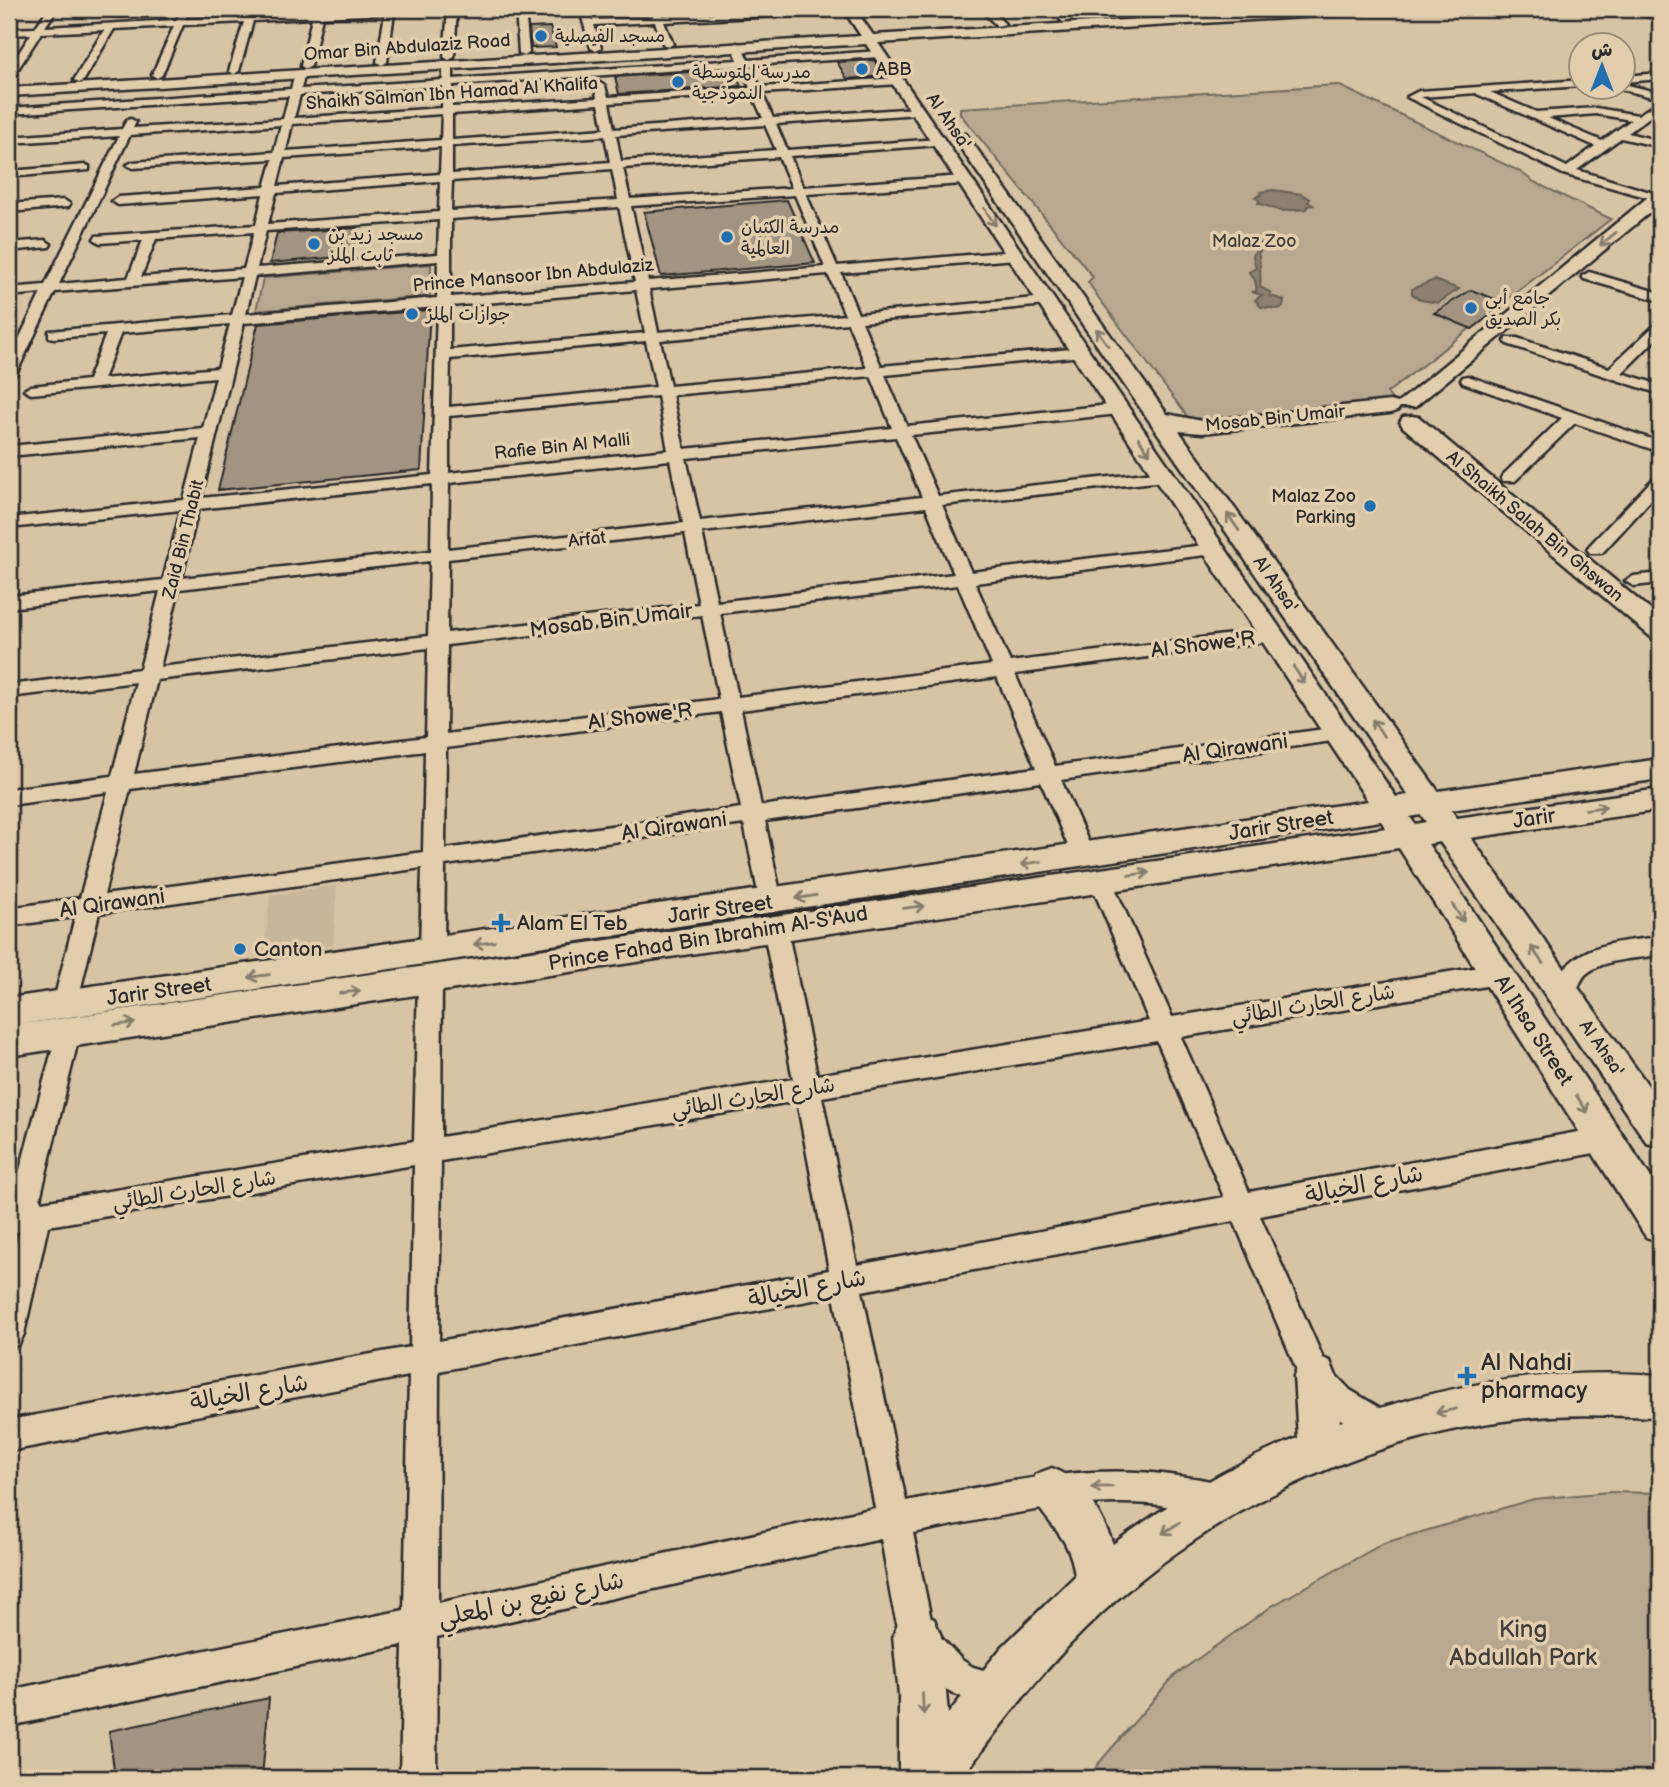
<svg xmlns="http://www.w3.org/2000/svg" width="1669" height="1787" font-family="'Balsamiq Sans','Playpen Sans Arabic',sans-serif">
<rect width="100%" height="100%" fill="#d7c4a5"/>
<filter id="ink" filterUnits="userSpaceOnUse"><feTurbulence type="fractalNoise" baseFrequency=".0143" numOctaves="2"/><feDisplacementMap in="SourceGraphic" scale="14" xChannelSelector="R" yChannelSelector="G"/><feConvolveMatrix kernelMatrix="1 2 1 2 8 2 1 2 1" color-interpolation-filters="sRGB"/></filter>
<g filter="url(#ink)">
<path fill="#c7b69a" d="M 337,885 L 333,945 L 264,956 L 270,895 Z"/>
<g fill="#b7a88f" stroke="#716a5d" stroke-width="2">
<path d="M 1338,85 L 1519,171 L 1534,182 L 1611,219 L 1387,393 L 1394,402 L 1193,424 L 1098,297 L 1088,282 L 1093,277 L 960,114 L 960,108 Z"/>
<path d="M 431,264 L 430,296 L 256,311 L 263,278 Z"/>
<path d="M 1609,1492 L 1660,1493 L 1660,1778 L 1090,1778 L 1097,1765 L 1175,1675 L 1272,1606 L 1384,1543 L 1534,1499 Z"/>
</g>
<g fill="#8c816f" stroke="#655f54" stroke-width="2">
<path d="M 1273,190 L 1301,194 L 1310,199 L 1308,202 L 1313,205 L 1308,206 L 1307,209 L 1281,211 L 1258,203 L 1260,201 L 1255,197 L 1261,195 L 1260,192 Z"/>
<path d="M 1257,242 L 1264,245 L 1258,254 C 1260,258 1261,281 1260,287 L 1270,292 L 1270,296 L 1284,300 L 1283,307 L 1278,309 L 1261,307 L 1255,300 L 1262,295 L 1252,292 L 1257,291 L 1255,280 L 1249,272 L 1256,268 L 1253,256 L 1257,246 L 1253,243 Z"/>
<path d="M 1434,280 L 1459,289 L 1438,303 L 1421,300 L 1412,294 L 1412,289 Z"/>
</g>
<g fill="#a19480" stroke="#2b2b2b" stroke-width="2">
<path d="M 550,27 L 556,47 L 531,48 L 529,28 Z"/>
<path d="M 874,60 L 884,76 L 847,79 L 837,62 Z"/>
<path d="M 734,69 L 741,86 L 619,94 L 615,77 Z"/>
<path d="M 787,200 L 815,263 L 661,276 L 644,212 Z"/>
<path d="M 357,228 L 352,256 L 270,263 L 277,233 Z"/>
<path d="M 1471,290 L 1506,303 L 1472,329 L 1434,313 Z"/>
<path d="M 430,310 L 421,470 L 218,490 L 258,324 Z"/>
<path d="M 269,1698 L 262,1778 L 115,1778 L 109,1731 Z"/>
</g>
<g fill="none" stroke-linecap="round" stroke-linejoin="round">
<defs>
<g id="street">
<path d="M 48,9 L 57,9 L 45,27 L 176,20 L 184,9 L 189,12 L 185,19 L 245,16 L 248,9 L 256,9 L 255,16 L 314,12 L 315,9 L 323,9 L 323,12 L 429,9 L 424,12 L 394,13 L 387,62 L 382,65 L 377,62 L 385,14 L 322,17 L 311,66 L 306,69 L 301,66 L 312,18 L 253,21 L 239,71 L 234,74 L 229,71 L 244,22 L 183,25 L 162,75 L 157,78 L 152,75 L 174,26 L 114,29 L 84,80 L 79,83 L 74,80 L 104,30 L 41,33 L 13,77 L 9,78 L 9,68 L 31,34 L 9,35 L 9,29 L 35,28 Z"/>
<path d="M 448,9 L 457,9 L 454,57 L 449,60 L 444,57 Z"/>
<path d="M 516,9 L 525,9 L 529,53 L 524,56 L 519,53 Z"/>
<path d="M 583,9 L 588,9 L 592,20 L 653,17 L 651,9 L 659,9 L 662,16 L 799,9 L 849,9 L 844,12 L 664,22 L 673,44 L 668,47 L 663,44 L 655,22 L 594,25 L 601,48 L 596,51 L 591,48 L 580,11 Z"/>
<path d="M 980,9 L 990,9 L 1005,24 L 997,26 Z"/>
<path d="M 1049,9 L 1059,9 L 1071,20 L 1063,22 Z"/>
<path d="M 1115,9 L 1125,9 L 1134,16 L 1126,18 Z"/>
<path d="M 1228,9 L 1238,9 L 1239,10 L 1234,13 Z"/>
<path d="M 737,43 L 742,46 L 748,60 L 880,51 L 885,54 L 880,57 L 750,65 L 760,87 L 898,78 L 903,81 L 898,84 L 762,93 L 773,118 L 918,108 L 923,111 L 918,114 L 776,124 L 787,150 L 939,139 L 945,142 L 939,145 L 790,156 L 803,187 L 964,176 L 970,180 L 964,184 L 806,194 L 837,266 L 1016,251 L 1022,255 L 1016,259 L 841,273 L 858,314 L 1047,297 L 1054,301 L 1047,305 L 862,322 L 881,366 L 1082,348 L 1089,352 L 1082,356 L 885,375 L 907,426 L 1119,404 L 1127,409 L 1119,414 L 911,435 L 938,496 L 1164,471 L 1172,476 L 1164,481 L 942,505 L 971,572 L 1214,544 L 1223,549 L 1214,554 L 975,583 L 1010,662 L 1272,629 L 1281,635 L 1272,641 L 1015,674 L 1055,766 L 1339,727 L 1346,729 L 1349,734 L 1346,739 L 1061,780 L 1094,855 L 1091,861 L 1083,863 L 1075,861 L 1072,855 L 1041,782 L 765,821 L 782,902 L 779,908 L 771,911 L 763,908 L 760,902 L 744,824 L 445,865 L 444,951 L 440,958 L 432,960 L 424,958 L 420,951 L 422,868 L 99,913 L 77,1004 L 74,1011 L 65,1014 L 56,1011 L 53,1004 L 75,917 L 9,926 L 9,908 L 80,898 L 108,792 L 9,805 L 9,789 L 112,776 L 136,682 L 9,697 L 9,685 L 140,669 L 160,591 L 9,608 L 9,596 L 163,580 L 181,510 L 9,528 L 9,518 L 184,500 L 200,438 L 9,456 L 9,446 L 203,428 L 216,377 L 31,394 L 24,390 L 31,386 L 88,380 L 106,334 L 54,338 L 49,337 L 49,331 L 232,315 L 242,277 L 55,292 L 16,374 L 9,378 L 9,360 L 41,293 L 9,296 L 9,288 L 45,285 L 119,136 L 9,143 L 9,137 L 122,129 L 127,120 L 131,119 L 136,122 L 133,128 L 283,119 L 289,96 L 9,114 L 9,108 L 291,89 L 295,73 L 300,70 L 305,73 L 301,89 L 443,80 L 443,64 L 448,61 L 453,64 L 453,79 L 738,60 L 732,46 ZM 741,66 L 750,88 L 608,97 L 605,86 L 600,83 L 595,86 L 597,98 L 452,107 L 453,85 ZM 443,86 L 442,108 L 294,118 L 300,95 ZM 752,94 L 763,118 L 614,129 L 609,103 ZM 599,104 L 604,129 L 452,140 L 452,114 ZM 442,114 L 441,140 L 286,151 L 292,124 ZM 281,125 L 274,152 L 133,162 L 127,165 L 133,168 L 273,159 L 265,187 L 118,197 L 112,201 L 118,205 L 263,194 L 256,225 L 96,236 L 94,239 L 100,243 L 143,240 L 128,278 L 59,284 L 130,135 ZM 765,125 L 776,150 L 621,161 L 616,135 ZM 605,136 L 610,162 L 452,174 L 452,146 ZM 441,147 L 440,174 L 277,186 L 284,158 ZM 779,157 L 792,188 L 630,199 L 623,168 ZM 612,169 L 618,200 L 451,211 L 452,181 ZM 440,181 L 439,212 L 268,224 L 276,193 ZM 795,195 L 825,267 L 648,281 L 631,206 ZM 619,207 L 635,282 L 451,297 L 451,219 ZM 439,220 L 438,254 L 257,268 L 266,231 ZM 254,232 L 244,269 L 141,277 L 156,239 ZM 438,261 L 437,298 L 246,314 L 255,276 ZM 828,274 L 845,315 L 658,332 L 649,289 ZM 636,290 L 645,333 L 450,350 L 450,306 ZM 437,307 L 432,475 L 201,498 L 244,323 ZM 848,323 L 867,368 L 670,386 L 660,340 ZM 230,324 L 218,368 L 103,379 L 121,333 ZM 646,341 L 656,387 L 449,407 L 450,359 ZM 871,376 L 892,428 L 684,449 L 672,395 ZM 658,396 L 668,450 L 449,473 L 449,416 ZM 896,437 L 922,497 L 700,521 L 686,458 ZM 670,460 L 683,523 L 448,549 L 449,483 ZM 432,484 L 431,551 L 182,578 L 198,509 ZM 926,507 L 954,574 L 717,602 L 702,532 ZM 685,533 L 699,604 L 447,633 L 448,559 ZM 430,561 L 428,636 L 160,667 L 179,589 ZM 958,585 L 992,665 L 738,697 L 720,613 ZM 702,615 L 719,699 L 446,734 L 447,645 ZM 428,648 L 426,737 L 134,774 L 157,680 ZM 997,677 L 1036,768 L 761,806 L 741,710 ZM 721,712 L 741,808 L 445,849 L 446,748 ZM 425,751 L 423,852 L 104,895 L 130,789 Z"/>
<path d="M 1660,73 L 1660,79 L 1624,82 L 1624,76 Z"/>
<path d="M 1582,80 L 1582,86 L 1490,92 L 1536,112 L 1596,108 L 1638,115 L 1660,101 L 1660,109 L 1628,133 L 1660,141 L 1660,147 L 1621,138 L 1577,170 L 1660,195 L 1660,201 L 1563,174 L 1407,97 L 1419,91 ZM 1477,93 L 1477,94 L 1595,146 L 1567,167 L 1421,97 ZM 1596,114 L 1631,120 L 1602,141 L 1548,118 Z"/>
<path d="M 1624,84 L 1660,93 L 1660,99 L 1620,89 Z"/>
<path d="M 85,165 L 89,166 L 89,170 L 9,177 L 9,171 Z"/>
<path d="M 64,200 L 70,204 L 68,207 L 9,212 L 9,204 Z"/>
<path d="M 45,240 L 51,244 L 49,247 L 9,251 L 9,243 Z"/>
<path d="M 1589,272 L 1660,293 L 1660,301 L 1584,279 L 1582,276 Z"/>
<path d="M 1660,324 L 1660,335 L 1622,373 L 1660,385 L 1660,394 L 1507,344 L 1505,341 L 1507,338 L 1517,338 L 1609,368 L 1655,325 Z"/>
<path d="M 1468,376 L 1660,442 L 1660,452 L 1575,423 L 1515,481 L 1503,481 L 1501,478 L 1503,475 L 1562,418 L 1463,383 L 1461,380 L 1463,377 Z"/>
<path d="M 1660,476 L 1660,490 L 1602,553 L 1590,553 L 1587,549 L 1590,545 L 1654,478 Z"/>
<path d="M 1660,573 L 1660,583 L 1634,586 L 1625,581 L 1634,576 Z"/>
<path d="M 1100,870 L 1108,873 L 1111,879 L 1172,1017 L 1498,964 L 1506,967 L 1510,974 L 1506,981 L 1498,984 L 1181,1037 L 1249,1192 L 1605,1127 L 1614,1131 L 1618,1139 L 1614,1147 L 1605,1151 L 1260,1216 L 1326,1365 L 1350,1390 L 1395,1417 L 1400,1428 L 1395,1439 L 1384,1444 L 1328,1412 L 1304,1387 L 1234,1221 L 862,1291 L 906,1501 C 996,1484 1085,1462 1177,1476 C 1195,1478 1213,1480 1229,1487 L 1234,1498 L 1229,1509 C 1206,1519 1176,1506 1151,1504 C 1070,1498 991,1518 913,1533 L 933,1629 L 962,1660 L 973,1667 L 1008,1677 L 1014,1689 L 1008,1701 C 992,1708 979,1704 962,1697 C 891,1667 894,1604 881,1539 L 437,1637 L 436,1778 L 400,1778 L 403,1645 L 9,1726 L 9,1690 L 404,1610 L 409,1376 L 9,1451 L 9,1420 L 410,1347 L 414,1165 L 48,1226 L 24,1334 L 19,1344 L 9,1349 L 9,1274 L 19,1231 L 9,1233 L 9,1207 L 13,1206 L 11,1203 L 59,1025 L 68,1022 L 77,1025 L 80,1032 L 40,1199 L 42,1202 L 414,1141 L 418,980 L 421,973 L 430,970 L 439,973 L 442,980 L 441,1137 L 793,1079 L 763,928 L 767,922 L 775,919 L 783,922 L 787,928 L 817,1075 L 1149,1021 L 1089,879 L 1092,873 ZM 1157,1041 L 1224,1197 L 857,1265 L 822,1097 ZM 797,1101 L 829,1270 L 439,1341 L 441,1161 ZM 834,1296 L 875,1508 L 438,1603 L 439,1371 Z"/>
<path d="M 1660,937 L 1660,955 C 1636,959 1604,958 1585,975 C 1579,982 1577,992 1573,1000 L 1564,1003 L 1555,1000 L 1552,993 C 1569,942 1614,943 1660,937 Z"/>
</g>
<g id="secondary">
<path d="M 843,9 L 855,9 L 873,35 L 1309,9 L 1373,9 L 1367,13 L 878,43 L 1396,797 L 1408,795 L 953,137 L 956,134 L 966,134 L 1167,414 L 1202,421 L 1390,401 L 1398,403 L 1654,192 L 1660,191 L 1660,204 L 1415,407 L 1400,407 L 1397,411 L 1390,413 L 1202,433 L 1179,431 L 1438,791 L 1660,759 L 1660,779 L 1451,810 L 1457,818 L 1660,789 L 1660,810 L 1471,838 L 1660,1102 L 1660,1147 L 1647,1143 L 1440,842 L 1428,844 L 1660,1191 L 1660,1242 L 1646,1237 L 1399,848 L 9,1056 L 9,1026 L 1386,828 L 1381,821 L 9,1026 L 9,998 L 1368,801 L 866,44 L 9,96 L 9,88 L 861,36 ZM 1421,815 L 1426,822 L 1415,824 L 1410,817 Z"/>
<path d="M 1625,9 L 1646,9 L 1660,12 L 1660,20 Z"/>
<path d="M 1411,416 L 1419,417 L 1660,618 L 1660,639 L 1651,637 L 1403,427 L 1400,422 L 1403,417 Z"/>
<path d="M 1315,1355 L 1330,1361 L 1336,1376 L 1340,1422 C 1444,1383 1549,1368 1660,1375 L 1660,1417 C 1613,1416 1565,1413 1518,1419 C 1356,1438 1198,1517 1083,1631 C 1038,1676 999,1726 962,1778 L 899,1778 L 899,1695 L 893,1636 L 900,1619 L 917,1612 L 934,1619 L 941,1636 L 948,1714 L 1002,1647 L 1075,1576 C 1070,1532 1044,1525 1030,1490 L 1036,1474 L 1052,1468 C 1085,1482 1100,1512 1113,1544 C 1171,1502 1231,1464 1298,1438 L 1294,1376 L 1300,1361 Z"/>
</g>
</defs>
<use href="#street" stroke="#2b2b2b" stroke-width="5"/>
<use href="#secondary" stroke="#2b2b2b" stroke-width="5"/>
<use href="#street" fill="#e2cead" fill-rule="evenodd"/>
<use href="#secondary" fill="#e2cead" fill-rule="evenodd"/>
</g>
<defs><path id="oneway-shaft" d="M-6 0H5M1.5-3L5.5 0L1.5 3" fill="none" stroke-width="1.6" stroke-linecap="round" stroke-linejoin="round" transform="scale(1.75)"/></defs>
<g stroke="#867c6c">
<use href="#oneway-shaft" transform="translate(990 217) rotate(56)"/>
<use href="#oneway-shaft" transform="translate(1608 239) rotate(141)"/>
<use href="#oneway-shaft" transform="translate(1102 337) rotate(-125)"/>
<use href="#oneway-shaft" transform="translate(1144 446) rotate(56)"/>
<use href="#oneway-shaft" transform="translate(1233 522) rotate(-125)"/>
<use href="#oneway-shaft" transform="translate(1299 675) rotate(56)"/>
<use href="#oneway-shaft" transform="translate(1378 728) rotate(-124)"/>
<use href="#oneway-shaft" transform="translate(1596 808) rotate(-8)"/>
<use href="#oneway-shaft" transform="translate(1031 863) rotate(171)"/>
<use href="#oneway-shaft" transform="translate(1139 874) rotate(-8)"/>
<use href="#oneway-shaft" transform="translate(806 897) rotate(171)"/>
<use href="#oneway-shaft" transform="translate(914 907) rotate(-8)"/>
<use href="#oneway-shaft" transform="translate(1458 913) rotate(57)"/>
<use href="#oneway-shaft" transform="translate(484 943) rotate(172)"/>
<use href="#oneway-shaft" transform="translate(1537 955) rotate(-125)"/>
<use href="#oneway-shaft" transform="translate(259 976) rotate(172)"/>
<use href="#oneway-shaft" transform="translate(350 992) rotate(-8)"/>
<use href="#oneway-shaft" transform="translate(125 1024) rotate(-8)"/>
<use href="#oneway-shaft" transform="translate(1582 1104) rotate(57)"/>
<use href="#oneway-shaft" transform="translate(1446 1411) rotate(168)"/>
<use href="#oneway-shaft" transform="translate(1102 1487) rotate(179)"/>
<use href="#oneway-shaft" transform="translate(1171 1528) rotate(147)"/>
<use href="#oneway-shaft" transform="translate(923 1704) rotate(87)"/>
</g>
</g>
<g fill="#1f6fb2" stroke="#e2cead" stroke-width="2.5">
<circle cx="541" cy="36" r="7"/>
<circle cx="862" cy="69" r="7"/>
<circle cx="678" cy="82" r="7"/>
<circle cx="727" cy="237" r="7"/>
<circle cx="314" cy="244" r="7"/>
<circle cx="1471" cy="308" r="7"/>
<circle cx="412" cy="314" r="7"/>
<circle cx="1370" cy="506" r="7"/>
<path d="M497.5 912.5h7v7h7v7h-7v7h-7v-7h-7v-7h7z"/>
<circle cx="240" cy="949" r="7"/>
<path d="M1463.5 1365.5h7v7h7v7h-7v7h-7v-7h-7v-7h7z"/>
</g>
<g text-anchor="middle" stroke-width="7" stroke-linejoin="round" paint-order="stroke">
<g font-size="18" fill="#2b2b2b" stroke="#e2cead" text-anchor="start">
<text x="555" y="42">مسجد الفيصلية</text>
<text x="876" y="75">ABB</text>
<text x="692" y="78">مدرسة المتوسطة<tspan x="692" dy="21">النموذجية</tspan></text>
<text x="741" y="233">مدرسة الكثبان<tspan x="741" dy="21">العالمية</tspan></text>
<text x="328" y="240">مسجد زيد بن<tspan x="328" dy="21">ثابت الملز</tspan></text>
<text x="1485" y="304">جامع أبي<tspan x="1485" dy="21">بكر الصديق</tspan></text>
<text x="426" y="320">جوازات الملز</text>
<text x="1356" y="502" text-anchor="end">Malaz Zoo<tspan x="1356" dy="21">Parking</tspan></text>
</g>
<g font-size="18" fill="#2b2b2b" stroke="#e2cead">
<text transform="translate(407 47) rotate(-4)" y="6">Omar Bin Abdulaziz Road</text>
<text transform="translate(452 93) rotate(-4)" y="6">Shaikh Salman Ibn Hamad Al Khalifa</text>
<text transform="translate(949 121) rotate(55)" y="6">Al Ahsa'</text>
<text transform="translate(533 275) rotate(-5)" y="6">Prince Mansoor Ibn Abdulaziz</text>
<text transform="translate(1275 418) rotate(-6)" y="6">Mosab Bin Umair</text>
<text transform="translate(562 446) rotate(-6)" y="6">Rafie Bin Al Malli</text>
<text transform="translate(1535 526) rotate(40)" y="6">Al Shaikh Salah Bin Ghswan</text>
<text transform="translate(183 539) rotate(-76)" y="6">Zaid Bin Thabit</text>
<text transform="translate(587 539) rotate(-6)" y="6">Arfat</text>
<text transform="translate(1276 584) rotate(55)" y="6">Al Ahsa'</text>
<text transform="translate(1602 1048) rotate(55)" y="6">Al Ahsa'</text>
</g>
<g font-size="18" fill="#403e3a" stroke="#e2cead">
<text x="1254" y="247">Malaz Zoo</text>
</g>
<g font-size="21" fill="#2b2b2b" stroke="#e2cead">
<text transform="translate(611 620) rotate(-7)" y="7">Mosab Bin Umair</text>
<text transform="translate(1203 644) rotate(-7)" y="7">Al Showe'R</text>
<text transform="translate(640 716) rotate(-7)" y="7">Al Showe'R</text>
<text transform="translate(1235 748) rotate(-8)" y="7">Al Qirawani</text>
<text transform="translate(1534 818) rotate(-8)" y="7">Jarir</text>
<text transform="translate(1281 825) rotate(-9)" y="7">Jarir Street</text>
<text transform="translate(674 826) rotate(-8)" y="7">Al Qirawani</text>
<text transform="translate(112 903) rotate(-8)" y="7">Al Qirawani</text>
<text transform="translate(720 909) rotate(-8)" y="7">Jarir Street</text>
<text transform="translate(708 938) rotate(-9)" y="7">Prince Fahad Bin Ibrahim Al-S'Aud</text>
<text transform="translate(159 991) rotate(-8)" y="7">Jarir Street</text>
<text transform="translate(1313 1004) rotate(-9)" y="7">شارع الحارث الطائي</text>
<text transform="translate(1534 1030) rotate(57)" y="7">Al Ihsa Street</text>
<text transform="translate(753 1097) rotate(-9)" y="7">شارع الحارث الطائي</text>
<text transform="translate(194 1190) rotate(-9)" y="7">شارع الحارث الطائي</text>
</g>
<g font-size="21" fill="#2b2b2b" stroke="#e2cead" text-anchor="start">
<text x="517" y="930">Alam El Teb</text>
<text x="254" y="956">Canton</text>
</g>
<g font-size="24" fill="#2b2b2b" stroke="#e2cead">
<text transform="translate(1364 1184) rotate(-11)" y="8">شارع الخيالة</text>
<text transform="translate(807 1288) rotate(-11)" y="8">شارع الخيالة</text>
<text transform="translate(249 1392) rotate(-10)" y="8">شارع الخيالة</text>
<text transform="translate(531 1599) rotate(-12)" y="8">شارع نفيع بن المعلي</text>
</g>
<g font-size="24" fill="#2b2b2b" stroke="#e2cead" text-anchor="start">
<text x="1481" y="1370">Al Nahdi<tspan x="1481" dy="28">pharmacy</tspan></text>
</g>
<g font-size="24" fill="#403e3a" stroke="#e2cead">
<text x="1523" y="1637">King<tspan x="1523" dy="28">Abdullah Park</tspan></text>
</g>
</g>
<rect width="1669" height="1787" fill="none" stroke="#e2cead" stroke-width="35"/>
<rect x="18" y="18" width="1634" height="1752" fill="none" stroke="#2b2b2b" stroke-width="2.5" filter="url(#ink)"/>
<g transform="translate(1602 66)"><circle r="33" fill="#e2cead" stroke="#998d79" stroke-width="2"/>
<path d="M0-5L12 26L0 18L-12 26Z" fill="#1f6fb2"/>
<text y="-10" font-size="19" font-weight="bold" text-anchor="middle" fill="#2b2b2b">ش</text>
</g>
</svg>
